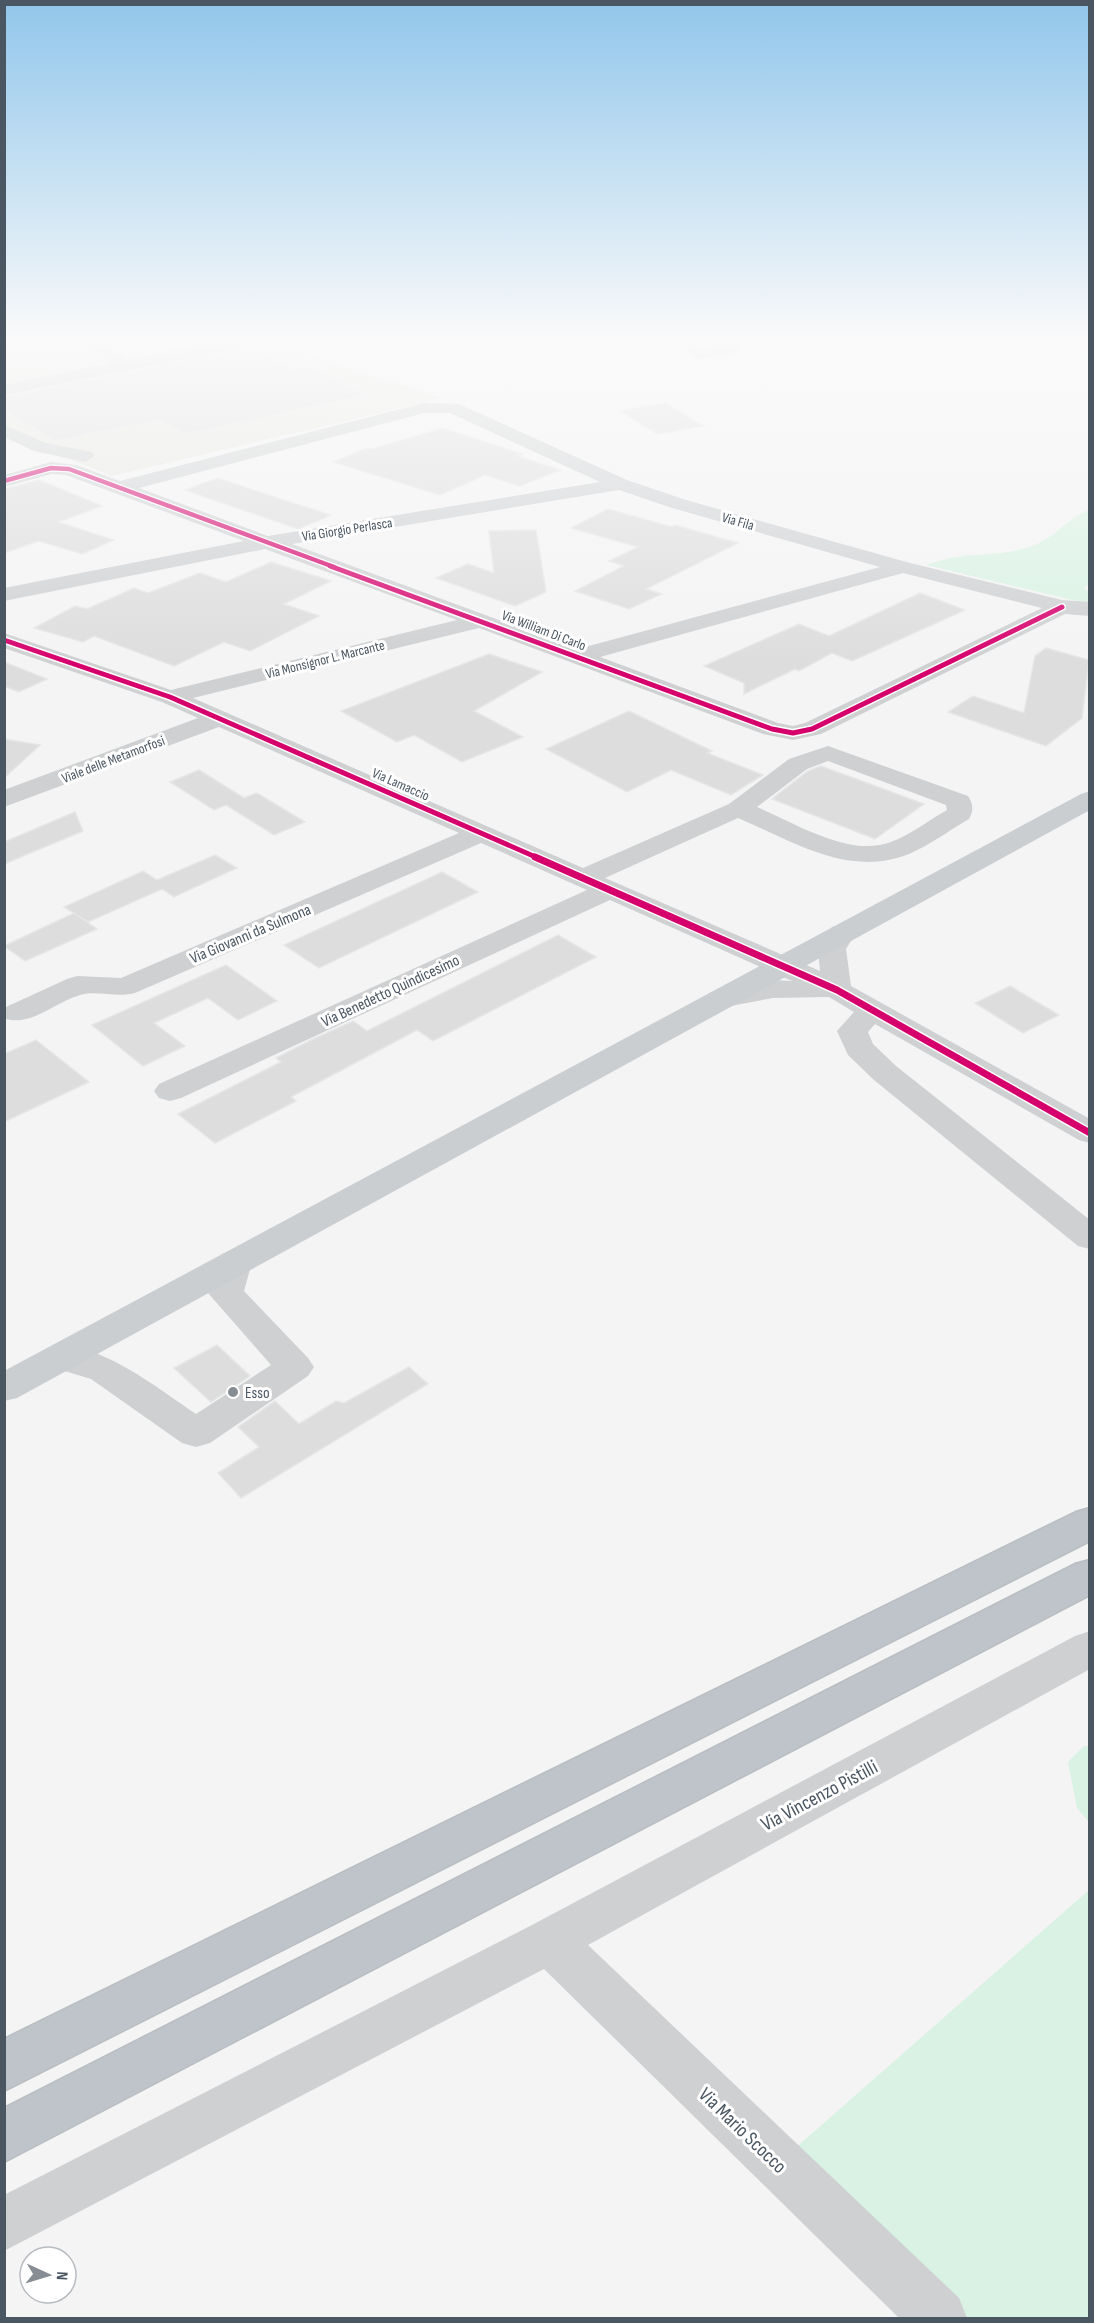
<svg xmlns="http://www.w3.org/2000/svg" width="1094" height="2323" font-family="'Sofia Sans Condensed',sans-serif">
<rect width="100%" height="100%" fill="#f4f4f4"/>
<path fill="#e8e7e3" d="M 4,339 L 118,339 L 144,357 L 238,339 L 261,339 L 442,398 L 112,476 L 5,434 Z"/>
<g fill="#d9f2e3">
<path d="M 1089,339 L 1089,359 L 1016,352 Z"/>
<path d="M 1089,510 L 1089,583 L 1084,589 L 1089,592 L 1089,604 L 926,565 C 936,562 947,558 957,557 C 985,552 1007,556 1035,545 C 1055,537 1068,518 1089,510 Z"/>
<path d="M 1084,1746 L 1089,1746 L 1089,1822 L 1077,1808 L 1068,1762 Z"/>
<path d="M 1089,1890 L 1089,2318 L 954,2318 L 784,2158 Z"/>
</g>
<g fill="#ddddde" stroke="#e5e6e7" stroke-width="1.5">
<path d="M 251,347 L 292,369 L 308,366 L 366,395 L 185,434 L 159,420 L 54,441 L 4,410 L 4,397 Z"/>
<path d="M 665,403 L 703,426 L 657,434 L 620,411 Z"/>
<path d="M 443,428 L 522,454 L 517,456 L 560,470 L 520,486 L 485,475 L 440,495 L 333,462 L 367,448 L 372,449 Z"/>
<path d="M 218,478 L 284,500 L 331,515 L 298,529 L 185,490 Z"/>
<path d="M 39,480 L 102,506 L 58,522 L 114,540 L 82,554 L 39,541 L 4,553 L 4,489 Z"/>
<path d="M 608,509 L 672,527 L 675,525 L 738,543 L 646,589 L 662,594 L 629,609 L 575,591 L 624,566 L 609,561 L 638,547 L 571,528 Z"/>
<path d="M 536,530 L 546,592 L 515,606 L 436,578 L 468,564 L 494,573 L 489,531 Z"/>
<path d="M 271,562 L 331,581 L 284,604 L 319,616 L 250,651 L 224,642 L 174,666 L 94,636 L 83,642 L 34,628 L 75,606 L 87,609 L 134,588 L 148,593 L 200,573 L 226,582 Z"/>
<path d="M 920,593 L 965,610 L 852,661 L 832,653 L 799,671 L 795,669 L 744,694 L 744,683 L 704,666 L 799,624 L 829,636 Z"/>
<path d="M 1046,648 L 1089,660 L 1082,718 L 1046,746 L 948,712 L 973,696 L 1024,713 L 1035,656 Z"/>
<path d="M 489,654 L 542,672 L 474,711 L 523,737 L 462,762 L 414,735 L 397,742 L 341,711 Z"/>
<path d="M 4,662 L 47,679 L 19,692 L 4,686 Z"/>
<path d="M 629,711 L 712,751 L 707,753 L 763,775 L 731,795 L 671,770 L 627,792 L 546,749 Z"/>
<path d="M 4,739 L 40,745 L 4,778 Z"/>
<path d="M 821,766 L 924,804 L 875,839 L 772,799 L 808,771 Z"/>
<path d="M 199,770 L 244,798 L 257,793 L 305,822 L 274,835 L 226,805 L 214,810 L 170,782 Z"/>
<path d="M 75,812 L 83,831 L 4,864 L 4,842 Z"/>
<path d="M 215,855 L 237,868 L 174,897 L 162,889 L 88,922 L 64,907 L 143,871 L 157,880 Z"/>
<path d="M 442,872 L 478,892 L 319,968 L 284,945 Z"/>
<path d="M 74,913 L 97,929 L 25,961 L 4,946 Z"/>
<path d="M 558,935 L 596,957 L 433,1041 L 417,1030 L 291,1097 L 296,1101 L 215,1143 L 178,1114 L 281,1062 L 276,1058 L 311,1040 L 353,1021 L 367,1031 Z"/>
<path d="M 226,965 L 277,1001 L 238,1020 L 208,998 L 154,1023 L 185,1046 L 143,1066 L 92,1025 Z"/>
<path d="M 1010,986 L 1059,1015 L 1023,1033 L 975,1003 Z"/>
<path d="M 36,1040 L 89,1082 L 4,1122 L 4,1054 Z"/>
<path d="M 217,1345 L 250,1376 L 211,1402 L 174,1368 Z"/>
<path d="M 409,1367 L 428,1384 L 241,1498 L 218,1473 L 259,1447 L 238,1427 L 275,1401 L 299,1424 L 336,1401 L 344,1403 Z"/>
</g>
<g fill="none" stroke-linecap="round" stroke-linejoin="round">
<defs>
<g id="highway">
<path d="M 1090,1508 L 1090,1541 L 4,2091 L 4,2039 L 1076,1512 Z"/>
<path d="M 1090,1560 L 1090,1595 L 4,2162 L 4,2108 L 1075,1564 Z"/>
</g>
</defs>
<use href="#highway" stroke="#b9bec3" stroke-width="3"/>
<g fill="#ced0d2" fill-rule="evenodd">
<path d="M 78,339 L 97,339 L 128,359 L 236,339 L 253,339 L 255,342 L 247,347 L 4,395 L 4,385 L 111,363 Z"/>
<path d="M 666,339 L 686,339 L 703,349 L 737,343 L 745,348 L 737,353 L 700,359 Z"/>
<path d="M 990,339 L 1012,339 L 1019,345 L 1011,350 Z"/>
<path d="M 424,403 L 459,404 L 627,480 L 686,500 L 910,563 L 1062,600 L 1090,602 L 1090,616 L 1065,614 L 821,734 L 793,740 L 763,734 L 479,628 L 193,698 L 583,868 L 729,804 L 789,759 L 828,746 L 968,796 C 973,803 974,811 969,819 C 950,830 930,845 909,854 C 848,878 794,842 738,818 L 605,878 L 820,971 L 818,949 L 832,927 L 842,924 L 852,927 L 856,933 L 846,949 L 851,986 L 1090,1119 L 1090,1143 L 1079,1140 L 875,1024 L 868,1032 L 873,1044 L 896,1066 L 1090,1220 L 1090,1249 L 1078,1246 L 874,1080 L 848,1055 L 837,1031 L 854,1012 L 829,997 L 773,998 L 720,1008 L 709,1005 L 705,999 L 709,993 L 773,980 L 792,981 L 610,900 L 181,1098 L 170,1101 L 159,1098 L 154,1091 L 159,1084 L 587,890 L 481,843 L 135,993 C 117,998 97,990 80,995 C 55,1002 33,1026 6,1019 L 6,1007 L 67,979 L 77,976 L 121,978 L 459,833 L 219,727 L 4,807 L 4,790 L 198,718 L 162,702 L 4,648 L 4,633 L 171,690 L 457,620 L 265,549 L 4,601 L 4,588 L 244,541 L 66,475 L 52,474 L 4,487 L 4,475 L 51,462 L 76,465 L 120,481 ZM 424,413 L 450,413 L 600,482 L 268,536 L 139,488 ZM 619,490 L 672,508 L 880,567 L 578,649 L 292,544 ZM 903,573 L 1042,608 L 805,723 L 793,726 L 778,723 L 600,657 ZM 828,761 L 946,805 L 947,810 C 929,820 910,835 891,842 C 850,858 795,823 757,807 L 807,769 Z"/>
<path d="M 4,425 L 46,443 L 92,452 L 94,456 L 85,462 L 34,451 L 4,437 Z"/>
<path d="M 234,1250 L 246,1254 L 252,1262 L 244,1291 L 308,1358 L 314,1367 L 308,1376 L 210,1443 L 196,1447 L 182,1443 L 91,1379 L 48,1366 L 43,1357 L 48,1348 C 92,1335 160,1390 196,1414 L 271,1365 L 208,1293 L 216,1262 L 222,1254 Z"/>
<path d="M 1090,1631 L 1090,1669 L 588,1945 L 959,2298 L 967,2318 L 899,2318 L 544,1969 L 4,2251 L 4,2195 L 532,1925 L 1075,1636 Z"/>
</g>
<path fill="#caced1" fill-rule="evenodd" d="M 1090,791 L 1090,810 L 17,1398 L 4,1401 L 4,1371 L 1081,794 Z"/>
<use href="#highway" fill="#bec4c9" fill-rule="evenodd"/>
<defs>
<path id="cycleway-far2" d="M 4,481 L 51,468 L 69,469 L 334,567"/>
<g id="cycleway-far1">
<path d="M 330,566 L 772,729 L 793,733 L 812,729 L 1062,607"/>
<path d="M 4,640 L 170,697 L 538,858"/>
</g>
<path id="cycleway" d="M 535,857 L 837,990 L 1090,1133"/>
</defs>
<use href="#cycleway-far2" stroke="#fff" stroke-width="7"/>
<use href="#cycleway-far1" stroke="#fff" stroke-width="8"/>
<use href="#cycleway" stroke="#fff" stroke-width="10"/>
<use href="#cycleway-far2" stroke="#d6006c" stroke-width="4.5"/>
<use href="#cycleway-far1" stroke="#d6006c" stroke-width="5"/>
<use href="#cycleway" stroke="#d6006c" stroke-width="7"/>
</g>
<linearGradient id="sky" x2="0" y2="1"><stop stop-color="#91c6eb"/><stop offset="0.51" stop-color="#fafafa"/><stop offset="1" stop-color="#fafafa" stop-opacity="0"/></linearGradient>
<rect width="1094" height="664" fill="url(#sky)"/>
<circle fill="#868d94" stroke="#fff" stroke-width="2" cx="233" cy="1392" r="6"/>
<g text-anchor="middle" stroke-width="6" stroke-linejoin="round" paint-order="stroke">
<g font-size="14" fill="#4a5661" stroke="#fff">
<text transform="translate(738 521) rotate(16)" y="5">Via Fila</text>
<text transform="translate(347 529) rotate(-9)" y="5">Via Giorgio Perlasca</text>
<text transform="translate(544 630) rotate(21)" y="5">Via William Di Carlo</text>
<text transform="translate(325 659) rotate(-14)" y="5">Via Monsignor L. Marcante</text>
<text transform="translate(113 759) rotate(-21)" y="5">Viale delle Metamorfosi</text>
<text transform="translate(401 784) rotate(24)" y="5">Via Lamaccio</text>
</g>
<g font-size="16" fill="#4a5661" stroke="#fff">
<text transform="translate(250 933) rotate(-23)" y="6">Via Giovanni da Sulmona</text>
<text transform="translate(390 990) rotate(-25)" y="6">Via Benedetto Quindicesimo</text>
</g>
<g font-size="16" fill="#4a5661" stroke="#fff" text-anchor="start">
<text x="245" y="1398">Esso</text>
</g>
<g font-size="20" fill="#4a5661" stroke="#fff">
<text transform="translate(819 1795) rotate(-28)" y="7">Via Vincenzo Pistilli</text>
<text transform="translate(743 2130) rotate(44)" y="7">Via Mario Scocco</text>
</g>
</g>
<rect width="1094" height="2323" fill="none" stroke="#4a5661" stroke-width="12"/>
<g transform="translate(48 2275) rotate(94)"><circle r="28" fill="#ffffff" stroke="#b7bbc0" stroke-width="1.5"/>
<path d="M0-4.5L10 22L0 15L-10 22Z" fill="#868d94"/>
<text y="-9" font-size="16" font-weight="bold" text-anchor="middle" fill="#4a5661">N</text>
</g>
</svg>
